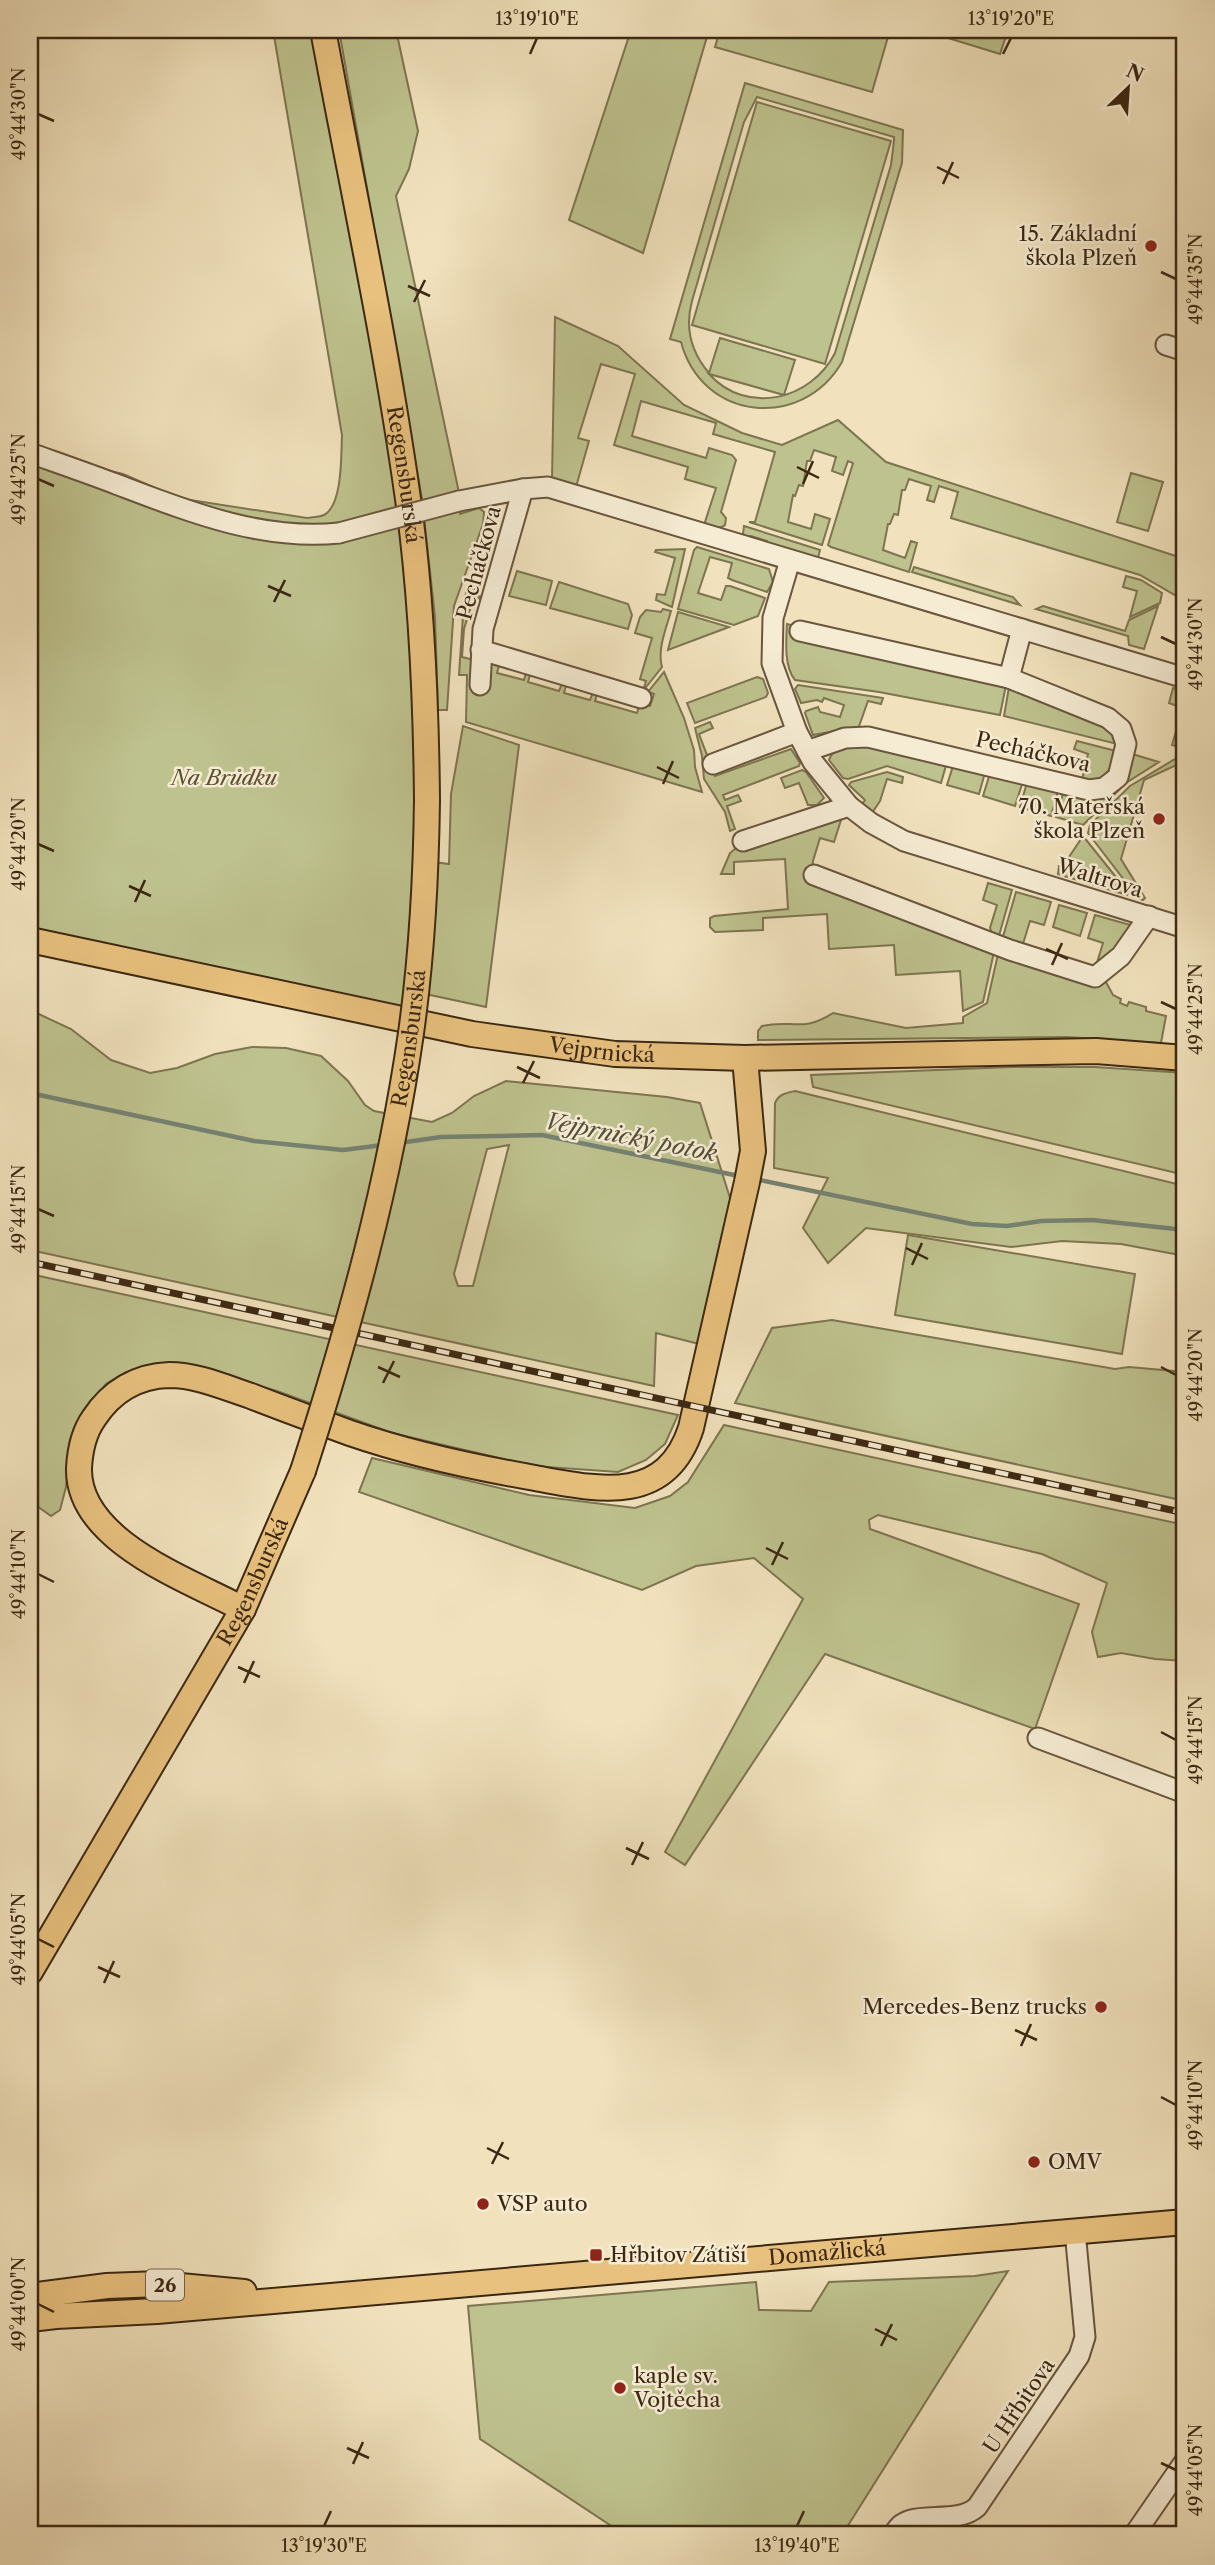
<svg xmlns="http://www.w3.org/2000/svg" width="1215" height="2565" font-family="'Libre Caslon Text',serif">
<rect width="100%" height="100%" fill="#f1e2bd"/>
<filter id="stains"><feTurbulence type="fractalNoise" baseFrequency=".00286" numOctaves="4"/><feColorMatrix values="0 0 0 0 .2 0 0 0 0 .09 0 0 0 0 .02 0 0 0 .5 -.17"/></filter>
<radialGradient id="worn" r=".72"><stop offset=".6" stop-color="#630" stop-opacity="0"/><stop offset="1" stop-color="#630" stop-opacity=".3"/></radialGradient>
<g fill="#bec28e" stroke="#7d7550" stroke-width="2" fill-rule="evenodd">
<path d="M 273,30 L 313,30 L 382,401 L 411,591 L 419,860 L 449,864 L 451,794 L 463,726 L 519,745 L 486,1007 L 407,990 L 403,1018 L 30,940 L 30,447 L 75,463 L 123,474 L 169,494 L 190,500 L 307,518 C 312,517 320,517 324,515 C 343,505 341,454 342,435 Z"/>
<path d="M 339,30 L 396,30 L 418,131 L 409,169 L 396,196 L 458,488 L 460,514 L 479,508 L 484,512 L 483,524 L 454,606 L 447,710 L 438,710 L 435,617 L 422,499 Z"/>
<path d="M 631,30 L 709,30 L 643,253 L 569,220 Z"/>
<path d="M 720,30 L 890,30 L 872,92 L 715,47 Z"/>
<path d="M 922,30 L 1008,30 L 1000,54 Z"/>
<path d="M 745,83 L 903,130 L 902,163 L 842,362 C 802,431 702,421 681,342 L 670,339 ZM 757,97 L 894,137 L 894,141 L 891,165 L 835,353 C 811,400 747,416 709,374 L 784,395 L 795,360 L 720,338 L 709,373 C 691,352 685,327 692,301 L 744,122 Z"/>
<path d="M 757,102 L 891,141 L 825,364 L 692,325 Z"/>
<path d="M 555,317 L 618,346 L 684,405 L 742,433 L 782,445 L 838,420 L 886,462 L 1185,559 L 1185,601 L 1140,575 L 951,518 L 958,492 L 939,486 L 934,502 L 927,500 L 931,486 L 909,479 L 905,490 L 902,490 L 898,515 L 894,514 L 890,524 L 888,524 L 883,550 L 905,558 L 911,541 L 917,543 L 909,572 L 831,547 L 828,545 L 853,463 L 848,461 L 843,475 L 832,471 L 836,457 L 814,450 L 810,461 L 807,461 L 803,486 L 799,485 L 795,496 L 793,495 L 788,522 L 811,529 L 815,514 L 830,519 L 822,545 L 749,522 L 755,522 L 775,452 L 713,434 L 716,423 L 641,401 L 632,436 L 706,458 L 709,448 L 732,455 L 736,460 L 721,512 L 726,518 L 725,525 C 719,530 708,529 705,522 L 716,488 L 685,479 L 688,467 L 614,445 L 635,374 L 601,364 L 578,438 L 589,441 L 576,487 L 552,479 Z"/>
<path d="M 1131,473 L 1163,482 L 1148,531 L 1117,522 Z"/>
<path d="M 744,526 L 820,550 L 818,558 L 767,543 L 767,541 L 751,536 L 746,537 L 743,534 Z"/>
<path d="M 697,547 L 769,569 L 773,582 L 767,592 L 732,580 L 728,578 L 732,563 L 710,557 L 698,593 L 721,600 L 726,586 L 730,586 L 765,598 L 758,616 L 734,625 L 678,609 L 694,550 Z"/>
<path d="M 685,549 L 672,607 L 656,600 L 657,594 L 665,595 L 675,558 L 655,552 L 656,550 Z"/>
<path d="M 478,557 L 485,559 L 474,594 L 484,598 L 484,600 L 474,597 L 464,629 L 462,657 L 490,664 L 500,662 L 497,673 L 524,680 L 527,670 L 531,671 L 528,682 L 559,691 L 563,681 L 567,682 L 564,693 L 590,700 L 594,690 L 598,691 L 595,701 L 637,713 L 640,703 L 650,706 L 654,694 L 648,692 L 664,672 L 684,718 L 694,750 L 695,767 L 702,792 L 466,722 L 467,675 L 459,675 L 464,600 Z"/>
<path d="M 914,567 L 1013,597 L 1020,605 L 912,572 Z"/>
<path d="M 517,571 L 552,581 L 546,605 L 509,596 Z"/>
<path d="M 1126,576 L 1141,580 L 1162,593 L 1160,603 L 1130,617 L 1137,591 L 1123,587 Z"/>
<path d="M 559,582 L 628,604 L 632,615 L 628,629 L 550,608 Z"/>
<path d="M 1043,606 L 1125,631 L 1129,620 L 1158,606 L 1144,649 L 1129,645 L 1128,636 L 1036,609 Z"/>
<path d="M 663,609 L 671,611 C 666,629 657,650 662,667 L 643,691 L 646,681 L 640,679 L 652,638 L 635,633 L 640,617 L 646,610 L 661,612 Z"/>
<path d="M 678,612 L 729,627 L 668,650 Z"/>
<path d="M 787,624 L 1006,685 L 1000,715 L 879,692 L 795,680 C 784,667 786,641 787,624 Z"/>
<path d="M 757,677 L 763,679 L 768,693 L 766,697 L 695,723 L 687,703 Z"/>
<path d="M 798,685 L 883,698 L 881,704 L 868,701 L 858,729 L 846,729 L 813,735 L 805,713 L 806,711 L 818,707 L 820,712 L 840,717 L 844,705 L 824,698 L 822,702 L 817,700 L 801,703 L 795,689 Z"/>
<path d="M 1009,687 L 1114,731 L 1117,744 L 1004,716 Z"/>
<path d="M 1173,688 L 1185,692 L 1185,746 L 1182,748 L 1172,745 L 1183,708 L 1169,703 Z"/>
<path d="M 710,722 L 713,728 L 699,734 L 715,776 L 791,749 L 800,763 L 799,766 L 723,795 L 725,800 L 738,795 L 741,801 L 727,806 L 735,829 L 730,831 L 725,812 L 704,779 L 702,756 L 695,728 Z"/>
<path d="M 1077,741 L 1116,751 L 1112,767 L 1100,780 L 1082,780 L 1088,754 L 1074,749 Z"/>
<path d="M 859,744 L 947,762 L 941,783 L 887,766 L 848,779 L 843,778 L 829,760 C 833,747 847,747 859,744 Z"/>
<path d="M 1129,753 L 1159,762 L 1126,783 L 1083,825 L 1056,817 L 1064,790 L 1094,796 Z"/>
<path d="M 1185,753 L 1185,761 L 1144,780 L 1121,859 L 1145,898 L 1143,900 L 1138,898 L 1088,833 L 1090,825 L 1130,786 Z"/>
<path d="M 954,763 L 986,769 L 979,794 L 947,785 Z"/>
<path d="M 802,770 L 806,772 L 824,798 L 817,805 L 808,805 L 799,783 L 785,788 L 781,778 Z"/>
<path d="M 991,770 L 1024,778 L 1015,806 L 983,796 Z"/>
<path d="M 887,772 L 903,777 L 902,783 L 887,779 L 880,801 L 872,813 L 862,804 L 865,800 L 849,785 L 851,782 Z"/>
<path d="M 1028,779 L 1059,788 L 1051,816 L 1020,807 Z"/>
<path d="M 837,818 L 841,820 L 834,842 L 820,838 L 813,861 L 811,878 L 994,952 L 983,1002 L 963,1011 L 960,971 L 896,975 L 894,945 L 829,949 L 827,914 L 763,918 L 763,930 L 715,932 L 710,927 L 710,918 L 714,916 L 788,909 L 785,859 L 734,862 L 734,874 L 721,874 L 730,853 L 741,844 Z"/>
<path d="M 1083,836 L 1128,892 L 1127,895 L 1058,874 L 1059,866 L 1063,866 Z"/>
<path d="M 988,883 L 1012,890 L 998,939 L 994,938 L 990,928 L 997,905 L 983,900 Z"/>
<path d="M 1016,892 L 1051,902 L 1044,925 L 1030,921 L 1022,947 L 1002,940 Z"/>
<path d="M 1059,905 L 1087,913 L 1080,936 L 1053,927 Z"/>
<path d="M 1095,915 L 1134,926 L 1105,964 L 1096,966 L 1103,943 L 1088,938 Z"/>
<path d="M 998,954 L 1106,982 L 1113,995 L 1121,999 L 1120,1003 L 1127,1006 L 1129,1002 L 1146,1007 L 1146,1011 L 1166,1016 L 1161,1043 L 1067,1037 L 758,1040 L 758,1031 L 762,1026 C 792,1019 802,1033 833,1013 L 906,1028 L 963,1023 L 963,1017 L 987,1003 Z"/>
<path d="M 30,1010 L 71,1029 L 111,1060 L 150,1073 L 177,1068 L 215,1054 L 252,1047 L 286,1048 L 321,1056 L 348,1081 L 365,1105 L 374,1111 L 432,1122 L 452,1113 L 474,1096 L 506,1081 L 667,1097 L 700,1103 L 731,1201 L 699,1344 L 656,1333 L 654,1386 L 30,1250 ZM 509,1145 L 473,1286 L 458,1286 L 454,1274 L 487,1149 Z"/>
<path d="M 1012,1067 L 1095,1067 L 1185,1073 L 1185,1175 L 813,1087 L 811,1075 Z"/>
<path d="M 795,1091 L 1185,1186 L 1185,1256 L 1121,1244 L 1062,1241 L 1011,1247 L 866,1228 L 828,1263 L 803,1228 L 828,1178 L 774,1168 L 775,1103 C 779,1094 786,1093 795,1091 Z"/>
<path d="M 908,1235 L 1135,1274 L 1122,1354 L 895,1315 Z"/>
<path d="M 30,1274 L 678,1415 L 665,1444 L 646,1460 L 618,1472 L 533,1466 L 392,1433 L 277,1391 L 186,1365 L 146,1368 L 126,1372 L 106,1384 L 81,1415 L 70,1439 L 66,1487 L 60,1510 L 51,1516 L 30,1501 Z"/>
<path d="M 832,1320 L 1115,1369 L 1129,1367 L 1185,1372 L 1185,1501 L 735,1403 L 772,1328 Z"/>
<path d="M 724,1425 L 1185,1525 L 1185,1661 L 1155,1659 L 1121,1653 L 1098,1657 L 1092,1632 L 1107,1583 L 1042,1554 L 878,1515 L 869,1520 L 870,1529 L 1079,1604 L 1035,1729 L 825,1654 L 685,1865 L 665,1852 L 803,1599 L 754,1558 L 696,1566 L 642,1590 L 359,1492 L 372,1458 L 529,1495 L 635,1508 L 670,1496 L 688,1482 Z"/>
<path d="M 1008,2271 L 842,2535 L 625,2535 L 480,2439 L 468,2306 L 756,2282 L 759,2310 L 811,2311 L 829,2282 L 975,2276 Z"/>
</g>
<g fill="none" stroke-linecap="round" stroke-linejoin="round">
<g stroke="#758271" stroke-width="4.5">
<path d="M 30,1093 L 254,1141 L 343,1150 L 383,1145"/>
<path d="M 399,1143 L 441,1137 L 542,1135 L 739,1176"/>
<path d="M 755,1179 L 972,1224 L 1007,1226 L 1041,1221 L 1092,1220 L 1185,1230"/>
</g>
<defs>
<g id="minor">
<path d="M 1166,345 L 1185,351"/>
<path d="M 30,453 C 58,463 87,473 116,484 C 187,511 261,541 339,533"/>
<path d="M 459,501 L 523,489 L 548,487 L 1185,678"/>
<path d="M 790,560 L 773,618 L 772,663 L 797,732 L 813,762 L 849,806 L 871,823 L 904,841 L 1185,928"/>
<path d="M 800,631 L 1009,678 L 1108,718 L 1121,729 L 1126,744 L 1118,777 L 1104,788 L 1089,790 L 868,737 L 845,738 L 807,751"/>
<path d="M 481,650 L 641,698"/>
<path d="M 1009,678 L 1022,629"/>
<path d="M 480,685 L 483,629 L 523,489"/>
<path d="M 713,764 L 797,732"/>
<path d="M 743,841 L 849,806"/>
<path d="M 814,875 L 1010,950 L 1095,977 L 1121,956 L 1149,916"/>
<path d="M 1038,1738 L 1185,1793"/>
<path d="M 894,2535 C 905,2505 954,2528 977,2507 L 1079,2356 L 1085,2337 L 1075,2231"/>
<path d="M 1134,2535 L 1185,2461"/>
</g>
<g id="major">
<path id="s1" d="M 323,30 C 352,186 386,342 408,499 C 422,599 426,699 427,800"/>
<path id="s2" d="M 30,940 L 472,1034 L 615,1054 L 745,1058 L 1096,1051 L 1185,1058"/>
<path d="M 243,1609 C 189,1580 77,1541 79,1468 C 80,1450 84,1432 94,1418 C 111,1392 137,1376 169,1375 C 197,1375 224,1387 251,1396 C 284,1409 317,1421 350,1433 C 411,1454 472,1467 535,1478 C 599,1490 666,1505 691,1428 L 747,1182 L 753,1151 L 745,1058"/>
<path id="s3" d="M 30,1972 L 243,1609 L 303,1471"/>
<path d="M 30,2296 L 107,2286 L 159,2284 L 244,2292"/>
<path id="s4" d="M 30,2319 L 56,2316 L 157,2311 L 1185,2222"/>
</g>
</defs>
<use href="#minor" stroke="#69563d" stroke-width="23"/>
<use href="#major" stroke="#3c2812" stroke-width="28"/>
<use href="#minor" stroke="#f6ecd4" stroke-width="19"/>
<use href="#major" stroke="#e8c17e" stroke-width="24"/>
<defs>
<path id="rail" d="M 30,1262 L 1185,1513"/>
</defs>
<use href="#rail" stroke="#3c2812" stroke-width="7"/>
<use href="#rail" stroke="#f6ecd4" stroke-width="4.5" stroke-dasharray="13" stroke-linecap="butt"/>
<defs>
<path id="minor-bridge" d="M 339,533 L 459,501"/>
<g id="major-bridge">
<path id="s5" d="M 303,1471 C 349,1328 390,1181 411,1033 C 422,955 426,878 427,800"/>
</g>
</defs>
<use href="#minor-bridge" stroke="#69563d" stroke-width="23" stroke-linecap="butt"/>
<use href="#major-bridge" stroke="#3c2812" stroke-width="28" stroke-linecap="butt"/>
<use href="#minor-bridge" stroke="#f6ecd4" stroke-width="19"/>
<use href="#major-bridge" stroke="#e8c17e" stroke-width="24"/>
</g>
<path fill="none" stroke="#3c2812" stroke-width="2.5" d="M 530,54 L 537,38M 1003,54 L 1011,38M 38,114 L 54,121M 937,167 L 959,178M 943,184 L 953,162M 1161,272 L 1176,279M 408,286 L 430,296M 414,302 L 425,280M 797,467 L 819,478M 38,479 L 54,486M 803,484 L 813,461M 268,586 L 291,596M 274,602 L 285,580M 1161,637 L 1176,644M 657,767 L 679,778M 663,784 L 673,761M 38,844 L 54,851M 129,886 L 151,896M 135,902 L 145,880M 1046,949 L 1068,959M 1052,965 L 1062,943M 1161,1002 L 1176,1009M 517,1067 L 540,1078M 523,1083 L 534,1061M 38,1209 L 54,1216M 906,1248 L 928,1259M 912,1265 L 922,1243M 378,1367 L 400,1377M 1161,1367 L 1176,1375M 383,1383 L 394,1361M 766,1548 L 788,1559M 772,1565 L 783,1542M 38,1574 L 54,1582M 238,1667 L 260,1677M 244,1683 L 254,1661M 1161,1732 L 1176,1740M 626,1848 L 649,1859M 632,1865 L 643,1842M 38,1939 L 54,1947M 98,1967 L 120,1977M 104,1983 L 114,1961M 1015,2030 L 1037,2040M 1021,2046 L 1031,2024M 1161,2097 L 1176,2105M 487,2148 L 509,2159M 492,2164 L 503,2142M 38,2304 L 54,2312M 875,2329 L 897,2340M 881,2346 L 892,2324M 347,2448 L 369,2458M 1161,2463 L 1176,2470M 353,2464 L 363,2442M 324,2526 L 331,2511M 797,2526 L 804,2511"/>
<g fill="#8f2418" stroke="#f6ecd4" stroke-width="2.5">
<circle cx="1151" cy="246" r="7"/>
<circle cx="1159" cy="819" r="7"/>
<circle cx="1101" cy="2007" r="7"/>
<circle cx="1034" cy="2162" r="7"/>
<circle cx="483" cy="2204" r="7"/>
<rect x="589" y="2248" width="14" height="14" rx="3.5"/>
<circle cx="620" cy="2388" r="7"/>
</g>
<g text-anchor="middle" stroke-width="5" stroke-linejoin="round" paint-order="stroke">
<rect fill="#f6ecd4" stroke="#74634c" stroke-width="2" x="146" y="2269.5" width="38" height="31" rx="5"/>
<g font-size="19" font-weight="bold" fill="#3c2812">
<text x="165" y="2292">26</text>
</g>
<g font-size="21" fill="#3c2812" stroke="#f6ecd4" text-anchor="start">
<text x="1137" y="241" text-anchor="end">15. Základní<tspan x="1137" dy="24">škola Plzeň</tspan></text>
<text x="1145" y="814" text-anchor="end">70. Mateřská<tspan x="1145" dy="24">škola Plzeň</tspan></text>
<text x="1087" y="2014" text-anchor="end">Mercedes-Benz trucks</text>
<text x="1048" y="2169">OMV</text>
<text x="497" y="2211">VSP auto</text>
<text x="610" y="2262">Hřbitov Zátiší</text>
<text x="634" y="2383">kaple sv.<tspan x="634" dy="24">Vojtěcha</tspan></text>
</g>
<g font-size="21" fill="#3c2812" stroke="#f6ecd4">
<text dy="7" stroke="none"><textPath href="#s1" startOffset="452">Regensburská</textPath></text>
<text transform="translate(479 563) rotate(-75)" y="7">Pecháčkova</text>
<text transform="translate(1033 752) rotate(13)" y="7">Pecháčkova</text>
<text transform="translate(1100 878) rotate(17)" y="7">Waltrova</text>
<text dy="7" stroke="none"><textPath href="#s5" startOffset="446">Regensburská</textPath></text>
<text dy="7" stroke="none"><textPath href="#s2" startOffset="583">Vejprnická</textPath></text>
<text dy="7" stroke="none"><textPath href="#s3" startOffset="450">Regensburská</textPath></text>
<text dy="7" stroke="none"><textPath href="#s4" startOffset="800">Domažlická</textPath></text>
<text transform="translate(1019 2406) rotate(-56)" y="7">U Hřbitova</text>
</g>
<g font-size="21" font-style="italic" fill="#5c4e31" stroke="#f6ecd4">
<text x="224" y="785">Na Brůdku</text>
</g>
<g font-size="23" font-style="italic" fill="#544e3a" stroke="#f6ecd4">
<text transform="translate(631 1137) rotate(11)" y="8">Vejprnický potok</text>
</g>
</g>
<rect width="1215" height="2565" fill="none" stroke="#f1e2bd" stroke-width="77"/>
<g transform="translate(1128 88) rotate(25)" stroke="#f6ecd4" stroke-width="5" paint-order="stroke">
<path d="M0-5L12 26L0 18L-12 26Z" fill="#3c2812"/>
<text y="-10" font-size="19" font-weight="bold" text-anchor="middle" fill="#3c2812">N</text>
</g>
<rect x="38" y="38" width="1138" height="2488" fill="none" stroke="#3c2812" stroke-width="2.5"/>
<g font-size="18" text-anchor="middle" fill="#3c2812">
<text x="537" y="25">13°19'10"E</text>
<text x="1011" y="25">13°19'20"E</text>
<text transform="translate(19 114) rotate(-90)" y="6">49°44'30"N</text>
<text transform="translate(1196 279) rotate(-90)" y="6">49°44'35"N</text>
<text transform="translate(19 479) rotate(-90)" y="6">49°44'25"N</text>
<text transform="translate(1196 644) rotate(-90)" y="6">49°44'30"N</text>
<text transform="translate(19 844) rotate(-90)" y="6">49°44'20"N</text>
<text transform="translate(1196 1009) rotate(-90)" y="6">49°44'25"N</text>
<text transform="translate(19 1209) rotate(-90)" y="6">49°44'15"N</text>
<text transform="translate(1196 1375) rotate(-90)" y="6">49°44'20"N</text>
<text transform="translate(19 1574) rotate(-90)" y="6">49°44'10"N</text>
<text transform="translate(1196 1740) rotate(-90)" y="6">49°44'15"N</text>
<text transform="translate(19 1939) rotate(-90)" y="6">49°44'05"N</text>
<text transform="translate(1196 2105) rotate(-90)" y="6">49°44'10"N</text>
<text transform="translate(19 2304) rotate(-90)" y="6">49°44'00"N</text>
<text transform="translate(1196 2470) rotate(-90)" y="6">49°44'05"N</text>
<text x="324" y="2552">13°19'30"E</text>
<text x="797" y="2552">13°19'40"E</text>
</g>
<rect width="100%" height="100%" filter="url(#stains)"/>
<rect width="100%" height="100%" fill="url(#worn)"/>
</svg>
